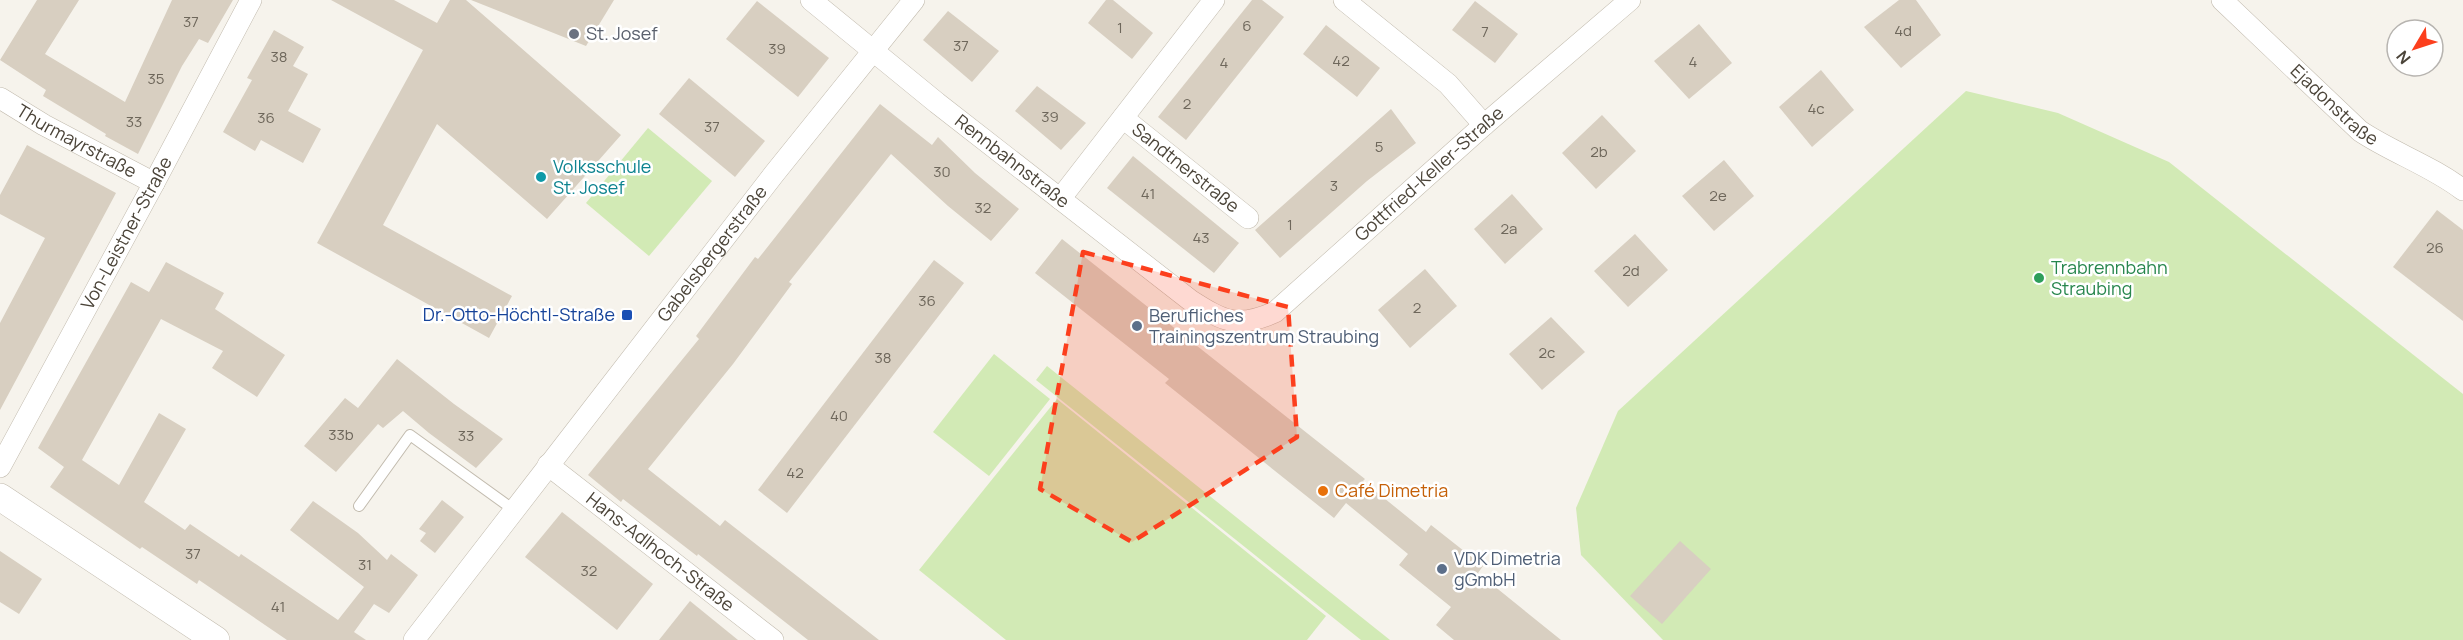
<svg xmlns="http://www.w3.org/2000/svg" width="2463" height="640" font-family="Manrope,sans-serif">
<rect width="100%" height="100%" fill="#f6f3ec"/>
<g fill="#d2eab5">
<path d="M 1966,91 L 2058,113 L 2169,162 L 2463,394 L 2463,640 L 1663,640 L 1581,555 L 1576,508 L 1618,411 Z"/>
<path d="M 648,128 L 712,181 L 649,256 L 586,203 Z"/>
<path d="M 994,354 L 1050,399 L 989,476 L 933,432 Z"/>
<path d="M 1047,366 L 1390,640 L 1361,640 L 1036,380 Z"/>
<path d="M 1057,399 L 1326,616 L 1307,640 L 1006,640 L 919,570 Z"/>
</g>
<g fill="#d8cfc1">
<path d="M 37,0 L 79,0 L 45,54 L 125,102 L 172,0 L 233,0 L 208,43 L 199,39 L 182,66 L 138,154 L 105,136 L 106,134 L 43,96 L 46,90 L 0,60 Z"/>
<path d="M 331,0 L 394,0 L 437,23 L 450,0 L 466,0 L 621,135 L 547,219 L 437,124 L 383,225 L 512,296 L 489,338 L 317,243 L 423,50 Z"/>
<path d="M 471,0 L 614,0 L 586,46 Z"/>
<path d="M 1106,0 L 1113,0 L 1153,33 L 1132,59 L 1088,23 Z"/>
<path d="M 1252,0 L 1262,0 L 1284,17 L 1186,140 L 1158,117 Z"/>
<path d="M 1899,0 L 1916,0 L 1941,35 L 1901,68 L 1864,27 Z"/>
<path d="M 757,1 L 829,58 L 798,97 L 726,39 Z"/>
<path d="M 1475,1 L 1518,34 L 1495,63 L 1452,30 Z"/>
<path d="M 948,11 L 999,51 L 972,82 L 923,40 Z"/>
<path d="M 1699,24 L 1732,63 L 1689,99 L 1654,61 Z"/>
<path d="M 1326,25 L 1380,68 L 1357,97 L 1303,54 Z"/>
<path d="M 274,30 L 304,47 L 293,66 L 308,74 L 288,111 L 321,129 L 303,163 L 261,140 L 255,151 L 223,132 L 252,80 L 247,78 Z"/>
<path d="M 1821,70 L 1854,110 L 1812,147 L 1779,107 Z"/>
<path d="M 689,78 L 765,141 L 735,177 L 659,114 Z"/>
<path d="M 1037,86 L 1086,123 L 1061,150 L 1015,111 Z"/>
<path d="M 880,104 L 932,145 L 938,137 L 975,173 L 1019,209 L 991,241 L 948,206 L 891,154 L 789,282 L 792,284 L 733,364 L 648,469 L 720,526 L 725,520 L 879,640 L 808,640 L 698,554 L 697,556 L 623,499 L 621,502 L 588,475 L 699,339 L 696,336 L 755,257 L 758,259 Z"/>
<path d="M 1391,109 L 1416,143 L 1367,181 L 1280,258 L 1255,230 Z"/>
<path d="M 1602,115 L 1636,151 L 1596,189 L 1562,153 Z"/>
<path d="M 27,145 L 116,193 L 0,410 L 0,323 L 45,238 L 0,214 L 0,195 Z"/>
<path d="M 1133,156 L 1239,243 L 1214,273 L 1107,188 Z"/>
<path d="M 1724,160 L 1754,196 L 1714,231 L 1682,196 Z"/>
<path d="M 1512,194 L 1543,229 L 1505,264 L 1474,229 Z"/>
<path d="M 2437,210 L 2463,230 L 2463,321 L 2393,267 Z"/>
<path d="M 1635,234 L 1668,270 L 1628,307 L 1594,271 Z"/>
<path d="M 1062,239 L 1365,479 L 1363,481 L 1426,532 L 1431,525 L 1483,566 L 1478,573 L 1561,640 L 1454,640 L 1436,625 L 1451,607 L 1399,565 L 1408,554 L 1346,503 L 1334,518 L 1165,383 L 1169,379 L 1035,273 Z"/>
<path d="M 934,260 L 964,283 L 787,513 L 758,490 Z"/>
<path d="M 166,262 L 224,293 L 215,309 L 285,355 L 257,397 L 212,368 L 223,351 L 161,319 L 82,460 L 119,485 L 159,413 L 186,429 L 144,502 L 185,530 L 190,524 L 239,557 L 241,554 L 338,620 L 364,587 L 290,530 L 313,501 L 358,533 L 387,560 L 391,554 L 418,575 L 389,613 L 374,604 L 354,632 L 366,640 L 287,640 L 199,580 L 197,584 L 142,547 L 140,549 L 50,487 L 64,467 L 38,448 L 131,282 L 149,292 Z"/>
<path d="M 1425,269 L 1457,306 L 1410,348 L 1378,310 Z"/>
<path d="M 1551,317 L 1585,352 L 1542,390 L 1509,354 Z"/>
<path d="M 397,359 L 454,404 L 503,439 L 476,468 L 429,433 L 403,411 L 383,428 L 378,424 L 336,472 L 304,446 L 345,398 L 358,408 Z"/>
<path d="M 442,500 L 464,517 L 435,553 L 420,541 L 426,533 L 419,529 Z"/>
<path d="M 562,512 L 653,584 L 617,630 L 525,557 Z"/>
<path d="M 1680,541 L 1711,569 L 1662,624 L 1630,596 Z"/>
<path d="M 0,551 L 42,579 L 19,614 L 0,602 Z"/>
<path d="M 690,601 L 738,640 L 659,640 Z"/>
</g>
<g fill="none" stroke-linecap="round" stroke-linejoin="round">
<defs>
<path id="service" d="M 359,506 L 410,435 L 514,510"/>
<g id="minor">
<path id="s1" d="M 811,0 L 937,103 L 1190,300 C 1223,321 1237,329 1275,312 L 1484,125 L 1630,0"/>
<path d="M 1344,0 L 1448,84 L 1484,125"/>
<path id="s2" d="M 2222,0 L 2360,131 C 2393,153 2432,166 2463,190"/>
<path id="s3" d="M 0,98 L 44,125 L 154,183"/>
<path id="s4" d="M 1123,118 L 1248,218"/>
<path d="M 1060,199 L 1214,0"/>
<path id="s5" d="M 548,465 L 773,640"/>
<path id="s6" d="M 0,467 L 154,183 L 251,0"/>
<path id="s7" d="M 414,640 L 774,174 L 914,0"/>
</g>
<path id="tertiary" d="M 0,497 L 216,640"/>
</defs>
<use href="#service" stroke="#c2bbae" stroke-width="12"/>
<use href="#minor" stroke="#c2bbae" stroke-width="22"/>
<use href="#tertiary" stroke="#c2bbae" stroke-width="28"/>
<use href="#service" stroke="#fff" stroke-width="10"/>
<use href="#minor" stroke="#fff" stroke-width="21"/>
<use href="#tertiary" stroke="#fff" stroke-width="27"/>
</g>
<path fill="#fc3f1d" fill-opacity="0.2" stroke="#fc3f1d" stroke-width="4.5" stroke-dasharray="12 8" stroke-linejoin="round" d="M 1083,252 L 1288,307 L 1297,437 L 1132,542 L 1040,489 Z"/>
<circle fill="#6b7280" stroke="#fff" stroke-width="2" cx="574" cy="34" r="6"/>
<circle fill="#0f9aa8" stroke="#fff" stroke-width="2" cx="541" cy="177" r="6"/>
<circle fill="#2e9e5b" stroke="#fff" stroke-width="2" cx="2039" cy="278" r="6"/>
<rect fill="#1a4fb4" stroke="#fff" stroke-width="2" x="621" y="309" width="12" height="12" rx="3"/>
<g fill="#5c6f8a" stroke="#fff" stroke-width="2">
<circle cx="1137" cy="326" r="6"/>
<circle cx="1442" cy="569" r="6"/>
</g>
<circle fill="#e8710a" stroke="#fff" stroke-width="2" cx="1323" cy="491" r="6"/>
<g text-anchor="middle" stroke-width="5" stroke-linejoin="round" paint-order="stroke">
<g font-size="15" fill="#6e675b">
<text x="191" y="27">37</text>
<text x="1247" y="31">6</text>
<text x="1120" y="33">1</text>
<text x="1903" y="36">4d</text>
<text x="1485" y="37">7</text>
<text x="961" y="51">37</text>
<text x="777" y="54">39</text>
<text x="279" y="62">38</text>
<text x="1341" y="66">42</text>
<text x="1693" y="67">4</text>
<text x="1224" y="68">4</text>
<text x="156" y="84">35</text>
<text x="1187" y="109">2</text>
<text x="1816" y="114">4c</text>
<text x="1050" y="122">39</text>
<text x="266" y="123">36</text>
<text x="134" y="127">33</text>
<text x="712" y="132">37</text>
<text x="1379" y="152">5</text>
<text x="1599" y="157">2b</text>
<text x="942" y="177">30</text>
<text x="1334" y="191">3</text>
<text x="1148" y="199">41</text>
<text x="1718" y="201">2e</text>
<text x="983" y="213">32</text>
<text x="1290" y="230">1</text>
<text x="1509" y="234">2a</text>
<text x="1201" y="243">43</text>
<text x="2435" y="253">26</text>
<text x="1631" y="276">2d</text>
<text x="927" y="306">36</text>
<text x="1417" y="313">2</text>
<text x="1547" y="358">2c</text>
<text x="883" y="363">38</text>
<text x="839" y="421">40</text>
<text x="341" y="440">33b</text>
<text x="466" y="441">33</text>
<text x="795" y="478">42</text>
<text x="193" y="559">37</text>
<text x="365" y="570">31</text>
<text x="589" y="576">32</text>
<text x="278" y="612">41</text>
</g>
<g font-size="18" fill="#5b616d" stroke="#fff" text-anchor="start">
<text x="586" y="40">St. Josef</text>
</g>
<g font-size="18" fill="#4b4439" stroke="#fff">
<text dy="6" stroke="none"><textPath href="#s2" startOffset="154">Ejadonstraße</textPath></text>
<text dy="6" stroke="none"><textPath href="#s3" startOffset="88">Thurmayrstraße</textPath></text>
<text dy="6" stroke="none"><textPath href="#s1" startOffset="258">Rennbahnstraße</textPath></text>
<text dy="6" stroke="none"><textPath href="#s4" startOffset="80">Sandtnerstraße</textPath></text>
<text dy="6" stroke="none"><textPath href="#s1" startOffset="782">Gottfried-Keller-Straße</textPath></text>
<text dy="6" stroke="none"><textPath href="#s6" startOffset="266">Von-Leistner-Straße</textPath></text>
<text dy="6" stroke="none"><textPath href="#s7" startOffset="488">Gabelsbergerstraße</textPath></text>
<text dy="6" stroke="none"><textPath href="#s5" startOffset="142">Hans-Adlhoch-Straße</textPath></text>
</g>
<g font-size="18" fill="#0d838f" stroke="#fff" text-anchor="start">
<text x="553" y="173">Volksschule<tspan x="553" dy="21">St. Josef</tspan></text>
</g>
<g font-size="18" fill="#27864d" stroke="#fff" text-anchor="start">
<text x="2051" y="274">Trabrennbahn<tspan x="2051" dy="21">Straubing</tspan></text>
</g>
<g font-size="18" fill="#164399" stroke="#fff" text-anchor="end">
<text x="615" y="321">Dr.-Otto-Höchtl-Straße</text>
</g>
<g font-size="18" fill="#4e5e75" stroke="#fff" text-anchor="start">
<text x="1149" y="322">Berufliches<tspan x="1149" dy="21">Trainingszentrum Straubing</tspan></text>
<text x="1454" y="565">VDK Dimetria<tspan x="1454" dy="21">gGmbH</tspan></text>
</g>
<g font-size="18" fill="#c56008" stroke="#fff" text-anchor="start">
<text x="1335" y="497">Café Dimetria</text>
</g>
</g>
<g transform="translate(2415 48) rotate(231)"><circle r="28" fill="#ffffff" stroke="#b7b4b0" stroke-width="1.5"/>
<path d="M0-4.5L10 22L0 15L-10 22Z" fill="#fc3f1d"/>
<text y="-9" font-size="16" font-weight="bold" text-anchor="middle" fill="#4b4439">N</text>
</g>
</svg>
